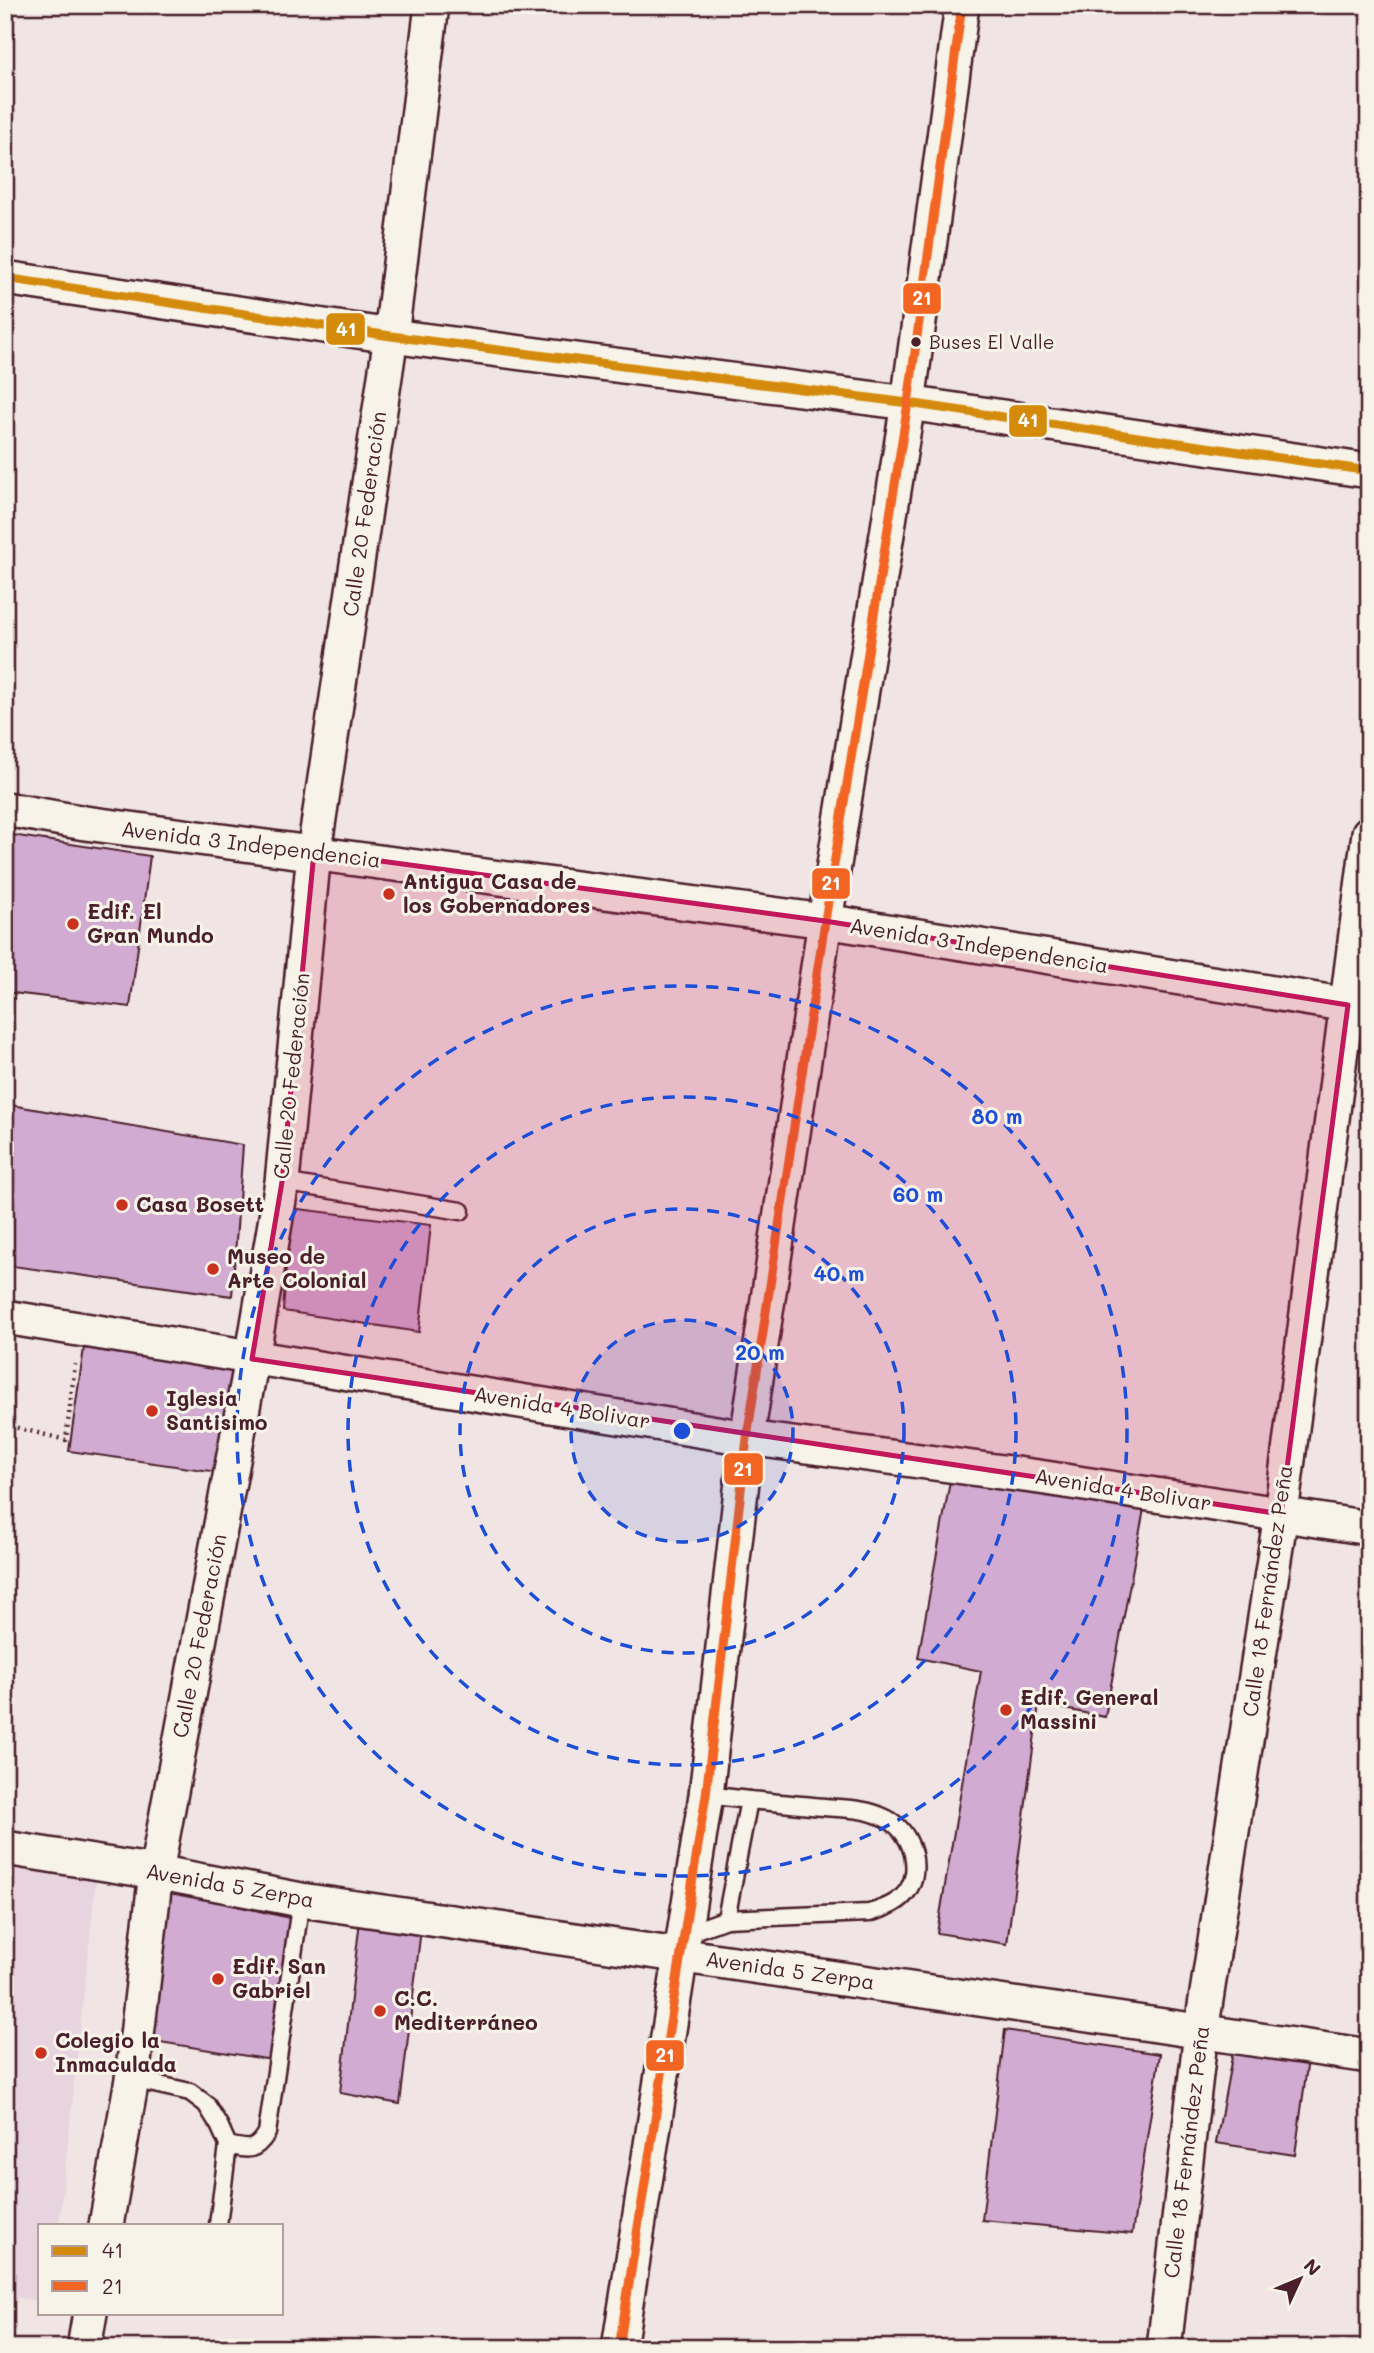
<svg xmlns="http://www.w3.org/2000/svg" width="1374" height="2353" font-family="Mali,sans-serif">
<rect width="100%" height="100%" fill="#f0e5e4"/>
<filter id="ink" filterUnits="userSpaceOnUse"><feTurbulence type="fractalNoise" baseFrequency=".0143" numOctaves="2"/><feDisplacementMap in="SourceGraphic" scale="14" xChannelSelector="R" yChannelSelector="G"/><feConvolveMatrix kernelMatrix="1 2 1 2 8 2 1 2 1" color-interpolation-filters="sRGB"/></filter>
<g filter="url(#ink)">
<path fill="#e7d4df" d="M 5,1865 L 96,1880 L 59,2225 L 40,2225 L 40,2301 L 5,2296 Z"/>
<g fill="#d2abd2" stroke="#4a1f2b" stroke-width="2">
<path d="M 5,834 L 150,856 L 130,1007 L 5,992 Z"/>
<path d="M 5,1104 L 243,1145 L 232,1296 L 5,1265 Z"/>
<path d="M 290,1208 L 431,1225 L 419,1332 L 283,1311 Z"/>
<path d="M 84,1348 L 237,1371 L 217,1472 L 69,1451 Z"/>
<path d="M 952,1470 L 1144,1509 L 1105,1717 L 1039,1704 L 1007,1944 L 937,1933 L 981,1671 L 918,1658 Z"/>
<path d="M 159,1888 L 294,1919 L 278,2061 L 141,2039 Z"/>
<path d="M 360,1920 L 421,1929 L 400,2104 L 340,2093 Z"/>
<path d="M 1005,2030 L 1160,2054 L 1132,2234 L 982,2220 Z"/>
<path d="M 1234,2046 L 1308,2059 L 1295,2155 L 1216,2143 Z"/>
</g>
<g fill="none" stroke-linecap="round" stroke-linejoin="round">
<defs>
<g id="lane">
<path d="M 282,1182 L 461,1211"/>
<path d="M 706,1795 L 749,1800 L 726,1919"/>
<path d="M 685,1934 L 726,1919 L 869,1913 C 890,1907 910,1899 914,1874 C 917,1851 905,1826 883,1817 C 865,1808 844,1809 824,1807 C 799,1805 774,1802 749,1800"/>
<path d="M 132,2079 L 190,2092 L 206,2104 L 219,2125 L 228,2145 L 218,2225"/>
<path d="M 228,2145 C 249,2150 255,2152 267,2133 L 301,1900"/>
</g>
<g id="street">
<path d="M 5,278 L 391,336 L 908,403 L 1369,471"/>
<path d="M 5,809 L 85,823 L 825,921 L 1367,1008"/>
<path d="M 5,1317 L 747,1438 L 1039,1477 L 1369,1528"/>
<path d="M 5,1848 L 156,1872 L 301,1900 L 1369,2056"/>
<path d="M 106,2225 L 132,2079 L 156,1872 L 252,1359 L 282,1182 L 314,852 L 391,336 L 432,5"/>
<path d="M 84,2348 L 90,2313"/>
<path d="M 619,2348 L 706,1795 L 747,1438 L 825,921 L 908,403 L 962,5"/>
<path d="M 1164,2348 L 1201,2032 L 1281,1514 L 1369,833"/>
</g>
</defs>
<use href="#lane" stroke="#4a1f2b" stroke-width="21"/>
<use href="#street" stroke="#4a1f2b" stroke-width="38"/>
<g stroke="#4a1f2b" stroke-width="4.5" stroke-dasharray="2 5" stroke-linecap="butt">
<path d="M 5,7 L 10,5"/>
<path d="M 10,1426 L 66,1440 L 75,1364"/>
</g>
<use href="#lane" stroke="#f7f3e8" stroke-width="16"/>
<use href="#street" stroke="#f7f3e8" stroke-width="33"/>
<defs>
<path id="bus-1" d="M 5,278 L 391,336 L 908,403 L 1369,471"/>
<path id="bus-2" d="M 619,2348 L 706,1795 L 747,1438 L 825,921 L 908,403 L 962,5"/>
</defs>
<use href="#bus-1" stroke="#f7f3e8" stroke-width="14"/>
<use href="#bus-2" stroke="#f7f3e8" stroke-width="14"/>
<use href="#bus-1" stroke="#d48b09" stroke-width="9"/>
<use href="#bus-2" stroke="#f26522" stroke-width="9"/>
</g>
</g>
<path fill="#c2185b" fill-opacity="0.2" stroke="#c2185b" stroke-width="5" stroke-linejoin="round" d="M 314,852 L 825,921 L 1348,1005 L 1281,1514 L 252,1359 L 282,1182 Z"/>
<circle cx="682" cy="1431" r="111" fill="#1d4ed8" fill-opacity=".12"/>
<g fill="none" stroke="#1d4ed8" stroke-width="3.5" stroke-dasharray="12 9">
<circle cx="682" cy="1431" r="111"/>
<circle cx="682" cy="1431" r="222"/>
<circle cx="682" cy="1431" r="334"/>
<circle cx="682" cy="1431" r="445"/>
</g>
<circle fill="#4a1f2b" stroke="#f7f3e8" stroke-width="2.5" cx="916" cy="342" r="6"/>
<g fill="#c8321e" stroke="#f7f3e8" stroke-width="2.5">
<circle cx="389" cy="894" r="7"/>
<circle cx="73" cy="924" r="7"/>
<circle cx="122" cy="1205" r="7"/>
<circle cx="213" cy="1269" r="7"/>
<circle cx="152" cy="1411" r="7"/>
<circle cx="1006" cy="1710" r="7"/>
<circle cx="218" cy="1979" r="7"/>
<circle cx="380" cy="2011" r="7"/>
<circle cx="41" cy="2053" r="7"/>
</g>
<g text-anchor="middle" stroke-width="6" stroke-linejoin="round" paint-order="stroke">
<g font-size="19" fill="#4a1f2b" stroke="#f7f3e8" text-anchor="start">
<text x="929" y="349">Buses El Valle</text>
</g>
<g font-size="21" fill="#4a1f2b" stroke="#f7f3e8">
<text transform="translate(365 514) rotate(-82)" y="7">Calle 20 Federación</text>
<text transform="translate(251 845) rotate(7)" y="7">Avenida 3 Independencia</text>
<text transform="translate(979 946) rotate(9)" y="7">Avenida 3 Independencia</text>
<text transform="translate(292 1076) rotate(-84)" y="7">Calle 20 Federación</text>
<text transform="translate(562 1408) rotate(9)" y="7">Avenida 4 Bolivar</text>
<text transform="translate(1123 1490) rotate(9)" y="7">Avenida 4 Bolivar</text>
<text transform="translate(1268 1591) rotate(-82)" y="7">Calle 18 Fernández Peña</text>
<text transform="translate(200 1636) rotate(-79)" y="7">Calle 20 Federación</text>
<text transform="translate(230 1886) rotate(10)" y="7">Avenida 5 Zerpa</text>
<text transform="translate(790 1971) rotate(8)" y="7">Avenida 5 Zerpa</text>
<text transform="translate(1187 2152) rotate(-83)" y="7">Calle 18 Fernández Peña</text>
</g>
<g font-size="21" font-weight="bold" fill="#4a1f2b" stroke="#f7f3e8" text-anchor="start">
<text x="403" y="889">Antigua Casa de<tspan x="403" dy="24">los Gobernadores</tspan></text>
<text x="87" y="919">Edif. El<tspan x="87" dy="24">Gran Mundo</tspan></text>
<text x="136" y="1212">Casa Bosett</text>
<text x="227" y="1264">Museo de<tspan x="227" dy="24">Arte Colonial</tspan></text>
<text x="166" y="1406">Iglesia<tspan x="166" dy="24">Santisimo</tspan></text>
<text x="1020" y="1705">Edif. General<tspan x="1020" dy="24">Massini</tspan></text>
<text x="232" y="1974">Edif. San<tspan x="232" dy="24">Gabriel</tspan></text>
<text x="394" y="2006">C.C.<tspan x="394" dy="24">Mediterráneo</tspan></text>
<text x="55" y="2048">Colegio la<tspan x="55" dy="24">Inmaculada</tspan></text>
</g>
</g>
<circle cx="682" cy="1431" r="10" fill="#1d4ed8" stroke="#f7f3e8" stroke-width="3.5"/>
<g font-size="21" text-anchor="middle" font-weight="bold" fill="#1d4ed8" stroke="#f7f3e8" stroke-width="6" stroke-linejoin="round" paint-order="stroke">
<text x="997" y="1124">80 m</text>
<text x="918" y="1202">60 m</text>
<text x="839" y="1281">40 m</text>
<text x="760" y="1360">20 m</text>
</g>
<g stroke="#f7f3e8" stroke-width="2.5">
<rect x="902" y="282" width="40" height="33" rx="7" fill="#f26522"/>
<rect x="325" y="312" width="41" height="34" rx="7" fill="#d48b09"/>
<rect x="1008" y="404" width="40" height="34" rx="7" fill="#d48b09"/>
<rect x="811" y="867" width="40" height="33" rx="7" fill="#f26522"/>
<rect x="723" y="1452" width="41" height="34" rx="7" fill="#f26522"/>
<rect x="645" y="2039" width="40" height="33" rx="7" fill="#f26522"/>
</g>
<g font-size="19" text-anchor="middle" font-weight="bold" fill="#fff">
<text x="922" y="305">21</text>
<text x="346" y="336">41</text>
<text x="1028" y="427">41</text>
<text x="831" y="890">21</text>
<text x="743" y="1476">21</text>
<text x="665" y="2062">21</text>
</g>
<rect width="1374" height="2353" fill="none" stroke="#f7f3e8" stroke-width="28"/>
<rect x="14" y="14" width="1346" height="2325" fill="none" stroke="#4a1f2b" stroke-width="2.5" filter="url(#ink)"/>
<rect x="38" y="2224" width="245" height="91" fill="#f7f3e8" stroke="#b29e9c" stroke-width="2"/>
<rect x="52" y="2246" width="35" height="10" fill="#d48b09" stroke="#b29e9c" stroke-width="2"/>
<text x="102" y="2258" font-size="21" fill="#4a1f2b">41</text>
<rect x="52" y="2281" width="35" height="10" fill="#f26522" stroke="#b29e9c" stroke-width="2"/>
<text x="102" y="2294" font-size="21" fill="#4a1f2b">21</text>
<g transform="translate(1300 2279) rotate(46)" stroke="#f7f3e8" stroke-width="5" paint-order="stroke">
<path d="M0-5L12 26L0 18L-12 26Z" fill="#4a1f2b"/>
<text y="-10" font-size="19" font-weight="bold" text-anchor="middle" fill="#4a1f2b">N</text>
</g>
</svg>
